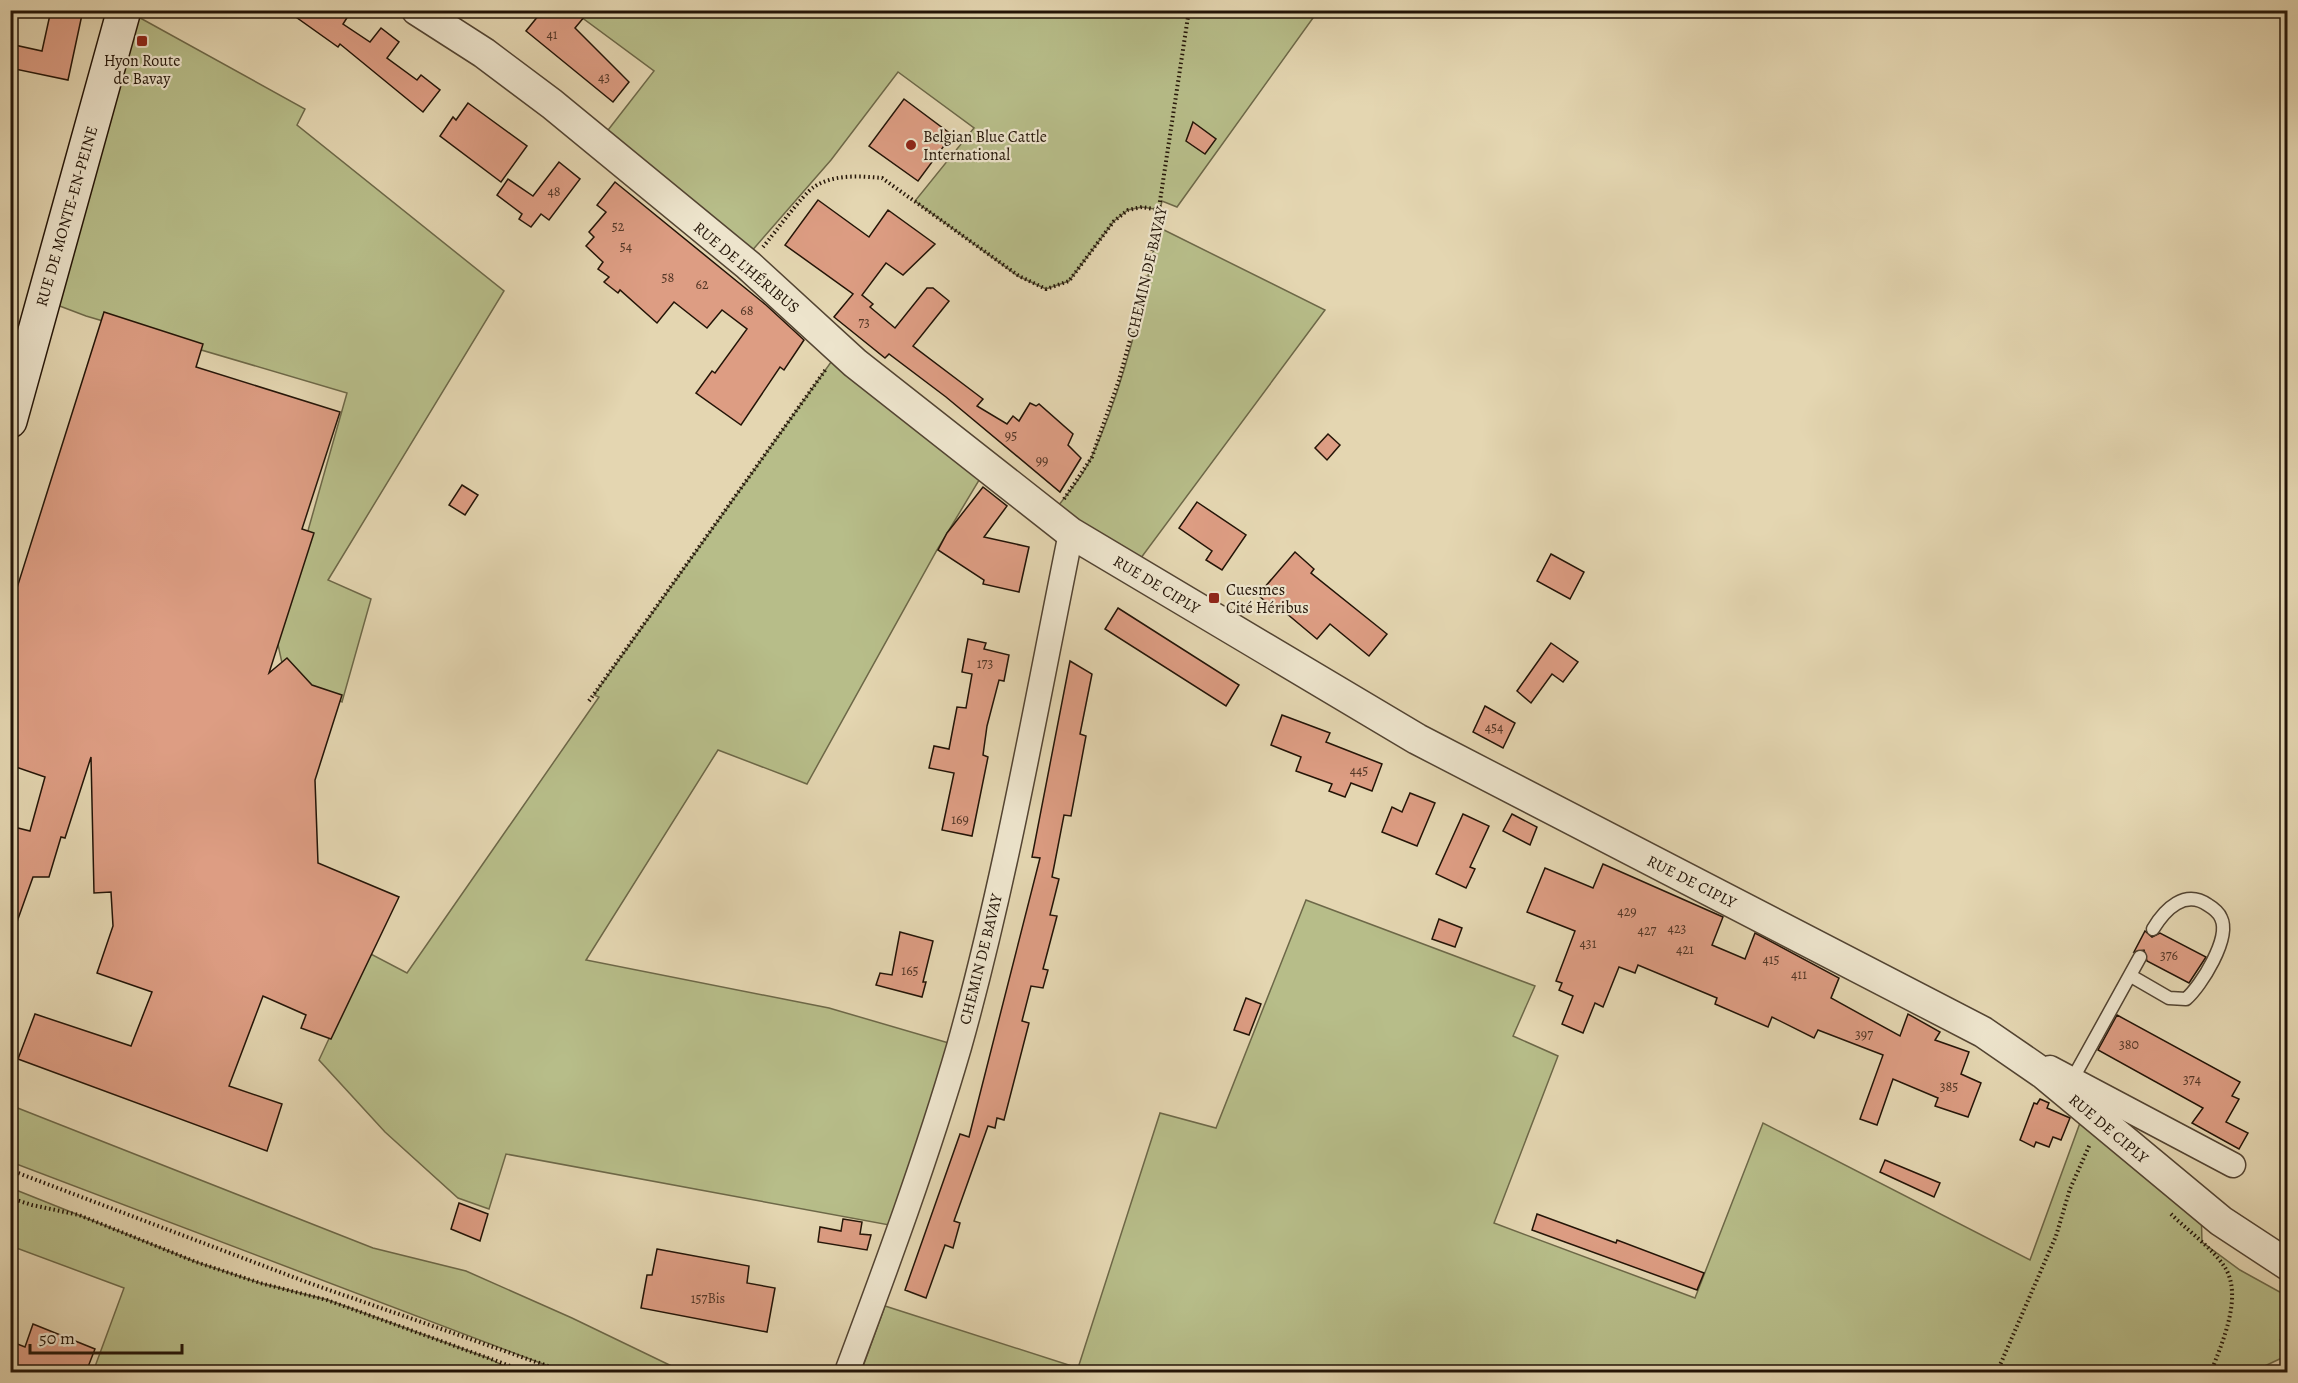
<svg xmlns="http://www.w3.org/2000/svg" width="2298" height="1383" font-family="Alegreya,serif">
<rect width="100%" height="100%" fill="#e4d6b1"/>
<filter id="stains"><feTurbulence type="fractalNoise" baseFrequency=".00333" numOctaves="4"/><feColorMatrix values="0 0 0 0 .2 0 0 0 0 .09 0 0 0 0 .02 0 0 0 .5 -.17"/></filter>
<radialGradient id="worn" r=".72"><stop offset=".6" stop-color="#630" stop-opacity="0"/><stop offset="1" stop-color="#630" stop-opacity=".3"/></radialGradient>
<g fill="#b7bd89" stroke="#6d6848" stroke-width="1.5">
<path d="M 573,11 L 1318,11 L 1177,207 L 1162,201 L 1160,210 L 1142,207 L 1128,210 L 1114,221 L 1069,281 L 1046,289 L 1018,276 L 915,201 L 974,128 L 898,72 L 831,160 L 743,261 L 598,143 L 654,71 Z"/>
<path d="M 133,14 L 305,109 L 297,125 L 504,291 L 328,580 L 371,599 L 342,702 L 296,679 L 282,663 L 277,640 L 347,393 L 86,316 L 57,305 Z"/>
<path d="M 1158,227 L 1325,310 L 1132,570 L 1050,516 C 1065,497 1082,478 1092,456 C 1124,387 1144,301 1158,227 Z"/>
<path d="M 841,348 L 987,467 L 937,550 L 807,784 L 718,750 L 586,960 L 829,1008 L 959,1046 L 900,1227 L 506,1154 L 489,1209 L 458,1198 L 385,1132 L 319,1060 L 369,953 L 407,973 L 599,697 L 594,695 Z"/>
<path d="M 1306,900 L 1535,986 L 1513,1036 L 1558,1056 L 1494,1223 L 1695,1298 L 1763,1123 L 2030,1260 L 2080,1123 L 2201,1204 L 2202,1242 L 2240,1270 L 2287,1296 L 2287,1331 L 2280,1340 L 2286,1356 L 2252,1372 L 861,1372 L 885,1306 L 1078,1368 L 1160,1113 L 1216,1128 Z"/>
<path d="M 10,1105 L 373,1248 L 466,1271 L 572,1318 L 684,1372 L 564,1372 L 11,1162 Z"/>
<path d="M 11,1188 L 196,1262 L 260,1283 L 328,1300 L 488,1358 L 516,1372 L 93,1372 L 124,1288 L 11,1246 Z"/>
</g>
<g fill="#dd9d83" stroke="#231407" stroke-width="1.5">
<path d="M 51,10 L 83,10 L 68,80 L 10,68 L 10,44 L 42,51 Z"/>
<path d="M 286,10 L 352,10 L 343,24 L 370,42 L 381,28 L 399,42 L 387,58 L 417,80 L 421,75 L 440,90 L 423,112 L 340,44 L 338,47 Z"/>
<path d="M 543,10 L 590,10 L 575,28 L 629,82 L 613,102 L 526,31 Z"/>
<path d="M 904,99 L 952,135 L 918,181 L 869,146 Z"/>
<path d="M 468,103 L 527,146 L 501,182 L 440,136 L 453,117 L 456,120 Z"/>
<path d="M 1193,122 L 1216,139 L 1205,154 L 1186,141 Z"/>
<path d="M 559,162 L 580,179 L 549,220 L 541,214 L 531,227 L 519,219 L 522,214 L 497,195 L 508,179 L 533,196 Z"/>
<path d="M 615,182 L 766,305 L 804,340 L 784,370 L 780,367 L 741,425 L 696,393 L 712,371 L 715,373 L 747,329 L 722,310 L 707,328 L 674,302 L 657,323 L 620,290 L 618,293 L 604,282 L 609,277 L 598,269 L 603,262 L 586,246 L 594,237 L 589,232 L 606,212 L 597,205 Z"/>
<path d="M 818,200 L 869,237 L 888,210 L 935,244 L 903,275 L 886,263 L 862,295 L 873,304 L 870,307 L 895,328 L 927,288 L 933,288 L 949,301 L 913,346 L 983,399 L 977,406 L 1007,424 L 1013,416 L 1019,421 L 1030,403 L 1036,406 L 1039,404 L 1073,434 L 1068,445 L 1081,458 L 1060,492 L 946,397 L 889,354 L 885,358 L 834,317 L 853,294 L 785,245 Z"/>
<path d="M 104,312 L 203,344 L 196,367 L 340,412 L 302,529 L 314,533 L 269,673 L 287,658 L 312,685 L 342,695 L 315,780 L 318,863 L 399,897 L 331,1039 L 301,1028 L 306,1015 L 263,996 L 229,1086 L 282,1104 L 267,1151 L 18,1059 L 35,1014 L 131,1046 L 152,992 L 97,973 L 113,926 L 111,892 L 94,893 L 91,757 L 65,838 L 61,837 L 49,877 L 33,877 L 13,933 L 10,933 L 10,826 L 30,831 L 45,777 L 10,765 L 10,610 Z"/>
<path d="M 1328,434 L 1340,445 L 1327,460 L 1315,448 Z"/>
<path d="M 462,485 L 478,495 L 465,515 L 449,505 Z"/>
<path d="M 983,487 L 1007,506 L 984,537 L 1029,547 L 1019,592 L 983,584 L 984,580 L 938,550 L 947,533 Z"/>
<path d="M 1197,502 L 1246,535 L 1222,570 L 1206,560 L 1212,551 L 1179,528 Z"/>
<path d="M 1295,552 L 1314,569 L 1311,573 L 1387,634 L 1369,656 L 1330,624 L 1317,639 L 1280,608 L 1277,612 L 1258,595 Z"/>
<path d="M 1551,554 L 1584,572 L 1570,599 L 1537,581 Z"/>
<path d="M 1118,608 L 1239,685 L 1226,706 L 1105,629 Z"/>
<path d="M 968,639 L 986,643 L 984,649 L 1009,655 L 1004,681 L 999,680 L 987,726 L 983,755 L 988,757 L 972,836 L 942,830 L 954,773 L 929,768 L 934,746 L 949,749 L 957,707 L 966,708 L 972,674 L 962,672 Z"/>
<path d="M 1551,643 L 1578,662 L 1563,682 L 1552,674 L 1531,703 L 1517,691 Z"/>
<path d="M 1070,661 L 1092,674 L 1080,734 L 1086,736 L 1071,816 L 1064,815 L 1052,877 L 1059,879 L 1050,915 L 1057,916 L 1043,969 L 1048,970 L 1043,988 L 1031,986 L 1022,1021 L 1029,1023 L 1004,1120 L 997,1118 L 995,1128 L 988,1126 L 954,1221 L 960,1223 L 953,1248 L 945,1245 L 926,1298 L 905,1290 L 960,1134 L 969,1137 L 1040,858 L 1032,857 Z"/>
<path d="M 1485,706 L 1515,723 L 1503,748 L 1473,732 Z"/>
<path d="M 1282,715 L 1330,733 L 1326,742 L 1382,764 L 1372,791 L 1351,783 L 1345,797 L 1329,791 L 1332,784 L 1296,771 L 1301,757 L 1271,745 Z"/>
<path d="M 1410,793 L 1435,803 L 1417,846 L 1382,832 L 1392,807 L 1402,812 Z"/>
<path d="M 1463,814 L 1489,826 L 1470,867 L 1475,869 L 1466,888 L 1436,874 Z"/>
<path d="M 1512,814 L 1537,827 L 1530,845 L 1503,831 Z"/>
<path d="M 1603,864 L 1723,917 L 1712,945 L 1745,959 L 1755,933 L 1839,978 L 1831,998 L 1900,1036 L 1908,1014 L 1940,1032 L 1935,1040 L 1969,1052 L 1961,1074 L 1981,1083 L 1968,1117 L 1935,1106 L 1938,1098 L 1893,1079 L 1877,1125 L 1860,1119 L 1883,1055 L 1818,1030 L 1814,1038 L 1772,1017 L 1768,1027 L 1715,1004 L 1717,998 L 1638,965 L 1635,973 L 1619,967 L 1603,1007 L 1595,1003 L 1583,1033 L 1562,1024 L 1573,996 L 1559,990 L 1562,983 L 1556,981 L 1575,931 L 1527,912 L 1545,868 L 1593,888 Z"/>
<path d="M 1439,919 L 1462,928 L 1455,947 L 1432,939 Z"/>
<path d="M 2145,931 L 2152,937 L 2160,933 L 2206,957 L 2189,983 L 2147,961 L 2144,950 L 2134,952 Z"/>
<path d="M 900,932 L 933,941 L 923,982 L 926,982 L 922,997 L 876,985 L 880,973 L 892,975 Z"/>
<path d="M 1246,998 L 1261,1004 L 1249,1035 L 1234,1030 Z"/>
<path d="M 2117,1015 L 2240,1082 L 2232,1096 L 2239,1099 L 2226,1122 L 2248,1133 L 2239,1149 L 2192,1123 L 2203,1108 L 2098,1050 Z"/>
<path d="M 2040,1099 L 2049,1103 L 2047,1108 L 2070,1118 L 2061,1140 L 2053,1137 L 2049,1147 L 2036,1142 L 2034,1147 L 2020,1140 L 2034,1103 L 2037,1104 Z"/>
<path d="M 1885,1160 L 1940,1183 L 1934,1197 L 1880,1172 Z"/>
<path d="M 459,1203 L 488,1214 L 480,1241 L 451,1229 Z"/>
<path d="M 1537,1214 L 1616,1243 L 1617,1240 L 1704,1273 L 1697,1290 L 1532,1230 Z"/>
<path d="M 843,1219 L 862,1222 L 860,1234 L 871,1235 L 867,1250 L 818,1242 L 820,1227 L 841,1231 Z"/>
<path d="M 657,1249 L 749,1266 L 747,1283 L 775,1288 L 767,1332 L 641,1308 L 647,1275 L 652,1275 Z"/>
<path d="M 33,1324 L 95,1349 L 86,1372 L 10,1372 L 10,1341 L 25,1347 Z"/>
</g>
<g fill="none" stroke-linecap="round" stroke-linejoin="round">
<defs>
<g id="service">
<path d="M 2131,976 L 2169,998 L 2186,999 C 2201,986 2231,938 2221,918 C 2219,913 2213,908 2208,905 C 2185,889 2165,909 2153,929"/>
<path d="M 2072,1080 L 2140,957"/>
</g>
<g id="minor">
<path d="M 2050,1068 L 2233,1165"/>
<path d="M 847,1372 C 887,1265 927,1157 959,1047 C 1006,879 1036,705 1071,533"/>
</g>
<path id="tertiary" d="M 417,10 L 484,53 L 552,104 L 748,265 L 855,363 L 1071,533 L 1417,739 L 1983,1032 L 2044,1074 L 2221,1221 L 2288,1265"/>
<path id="secondary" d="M 10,421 L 124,10"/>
</defs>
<use href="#service" stroke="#534432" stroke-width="15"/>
<use href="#minor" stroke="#534432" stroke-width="27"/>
<use href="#tertiary" stroke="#534432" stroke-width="33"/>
<use href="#secondary" stroke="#231407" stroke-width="36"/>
<g stroke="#231407" stroke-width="4" stroke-dasharray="1.5 3" stroke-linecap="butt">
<path d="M 763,247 C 774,234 802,195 814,187 C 833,174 860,176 882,178 L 1019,276 L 1046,289 L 1069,281 L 1114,221 L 1128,210 L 1142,207 L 1160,210"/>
<path d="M 1064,499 L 1092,457 L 1119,380 L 1150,267 L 1189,10"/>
<path d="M 589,701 L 826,369"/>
<path d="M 10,1170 L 309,1283 L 565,1372"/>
<path d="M 10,1198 L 32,1205 L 79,1215 L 196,1262 L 260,1283 L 327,1300 L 527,1372"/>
<path d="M 2171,1214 C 2186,1229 2212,1248 2224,1266 C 2244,1295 2222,1343 2211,1372"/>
<path d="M 1997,1372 L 2056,1236 L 2070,1189 L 2090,1144"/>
</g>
<use href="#service" stroke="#ede4cc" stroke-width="12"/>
<use href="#minor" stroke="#ede4cc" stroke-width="24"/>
<use href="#tertiary" stroke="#ede4cc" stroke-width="30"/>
<use href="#secondary" stroke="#ede4cc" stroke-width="33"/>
</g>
<g fill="#8f2418" stroke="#ede4cc" stroke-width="2">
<rect x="136" y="35" width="12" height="12" rx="3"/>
<circle cx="911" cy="145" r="6"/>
<rect x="1208" y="592" width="12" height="12" rx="3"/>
</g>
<g text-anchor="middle" stroke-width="4.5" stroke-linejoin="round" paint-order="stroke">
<g font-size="14" fill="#523626">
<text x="552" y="39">41</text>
<text x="604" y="82">43</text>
<text x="554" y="196">48</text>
<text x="618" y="231">52</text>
<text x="626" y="251">54</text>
<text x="668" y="282">58</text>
<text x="702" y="289">62</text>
<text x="747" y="315">68</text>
<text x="864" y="327">73</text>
<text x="1011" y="440">95</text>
<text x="1042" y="465">99</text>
<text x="985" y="668">173</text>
<text x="1494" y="732">454</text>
<text x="1359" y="775">445</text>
<text x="960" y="824">169</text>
<text x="1627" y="916">429</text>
<text x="1677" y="933">423</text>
<text x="1647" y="935">427</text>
<text x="1588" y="948">431</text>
<text x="1685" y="954">421</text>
<text x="2169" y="960">376</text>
<text x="1771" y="964">415</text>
<text x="910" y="975">165</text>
<text x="1799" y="979">411</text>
<text x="1864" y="1039">397</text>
<text x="2129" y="1049">380</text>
<text x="2192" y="1084">374</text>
<text x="1949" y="1091">385</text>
<text x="708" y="1303">157Bis</text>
</g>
<g font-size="16" fill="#231407" stroke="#ede4cc" text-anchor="start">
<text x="142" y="66" text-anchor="middle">Hyon Route<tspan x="142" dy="18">de Bavay</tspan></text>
<text x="923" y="142">Belgian Blue Cattle<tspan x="923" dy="18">International</tspan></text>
<text x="1226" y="595">Cuesmes<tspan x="1226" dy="18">Cité Héribus</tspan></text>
</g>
<g font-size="16" fill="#231407" stroke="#ede4cc">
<text transform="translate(66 216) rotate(-74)" y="6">RUE DE MONTE-EN-PEINE</text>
<text transform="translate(747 267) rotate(40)" y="6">RUE DE L'HÉRIBUS</text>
<text transform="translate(1146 272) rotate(-77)" y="6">CHEMIN DE BAVAY</text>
<text transform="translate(1157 584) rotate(31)" y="6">RUE DE CIPLY</text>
<text transform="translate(1692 881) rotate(27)" y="6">RUE DE CIPLY</text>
<text transform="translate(980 959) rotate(-76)" y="6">CHEMIN DE BAVAY</text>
<text transform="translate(2109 1128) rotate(40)" y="6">RUE DE CIPLY</text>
</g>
</g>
<rect width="2298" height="1383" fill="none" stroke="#e4d6b1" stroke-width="36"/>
<rect x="12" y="12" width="2274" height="1359" fill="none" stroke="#231407" stroke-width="3"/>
<rect x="18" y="18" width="2262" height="1347" fill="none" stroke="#231407" stroke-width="1.5"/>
<path d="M30 1344v9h152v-9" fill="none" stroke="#231407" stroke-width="3"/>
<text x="39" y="1344" font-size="18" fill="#231407" stroke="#ede4cc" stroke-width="4.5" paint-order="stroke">50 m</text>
<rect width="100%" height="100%" filter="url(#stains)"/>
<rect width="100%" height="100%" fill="url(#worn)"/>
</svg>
